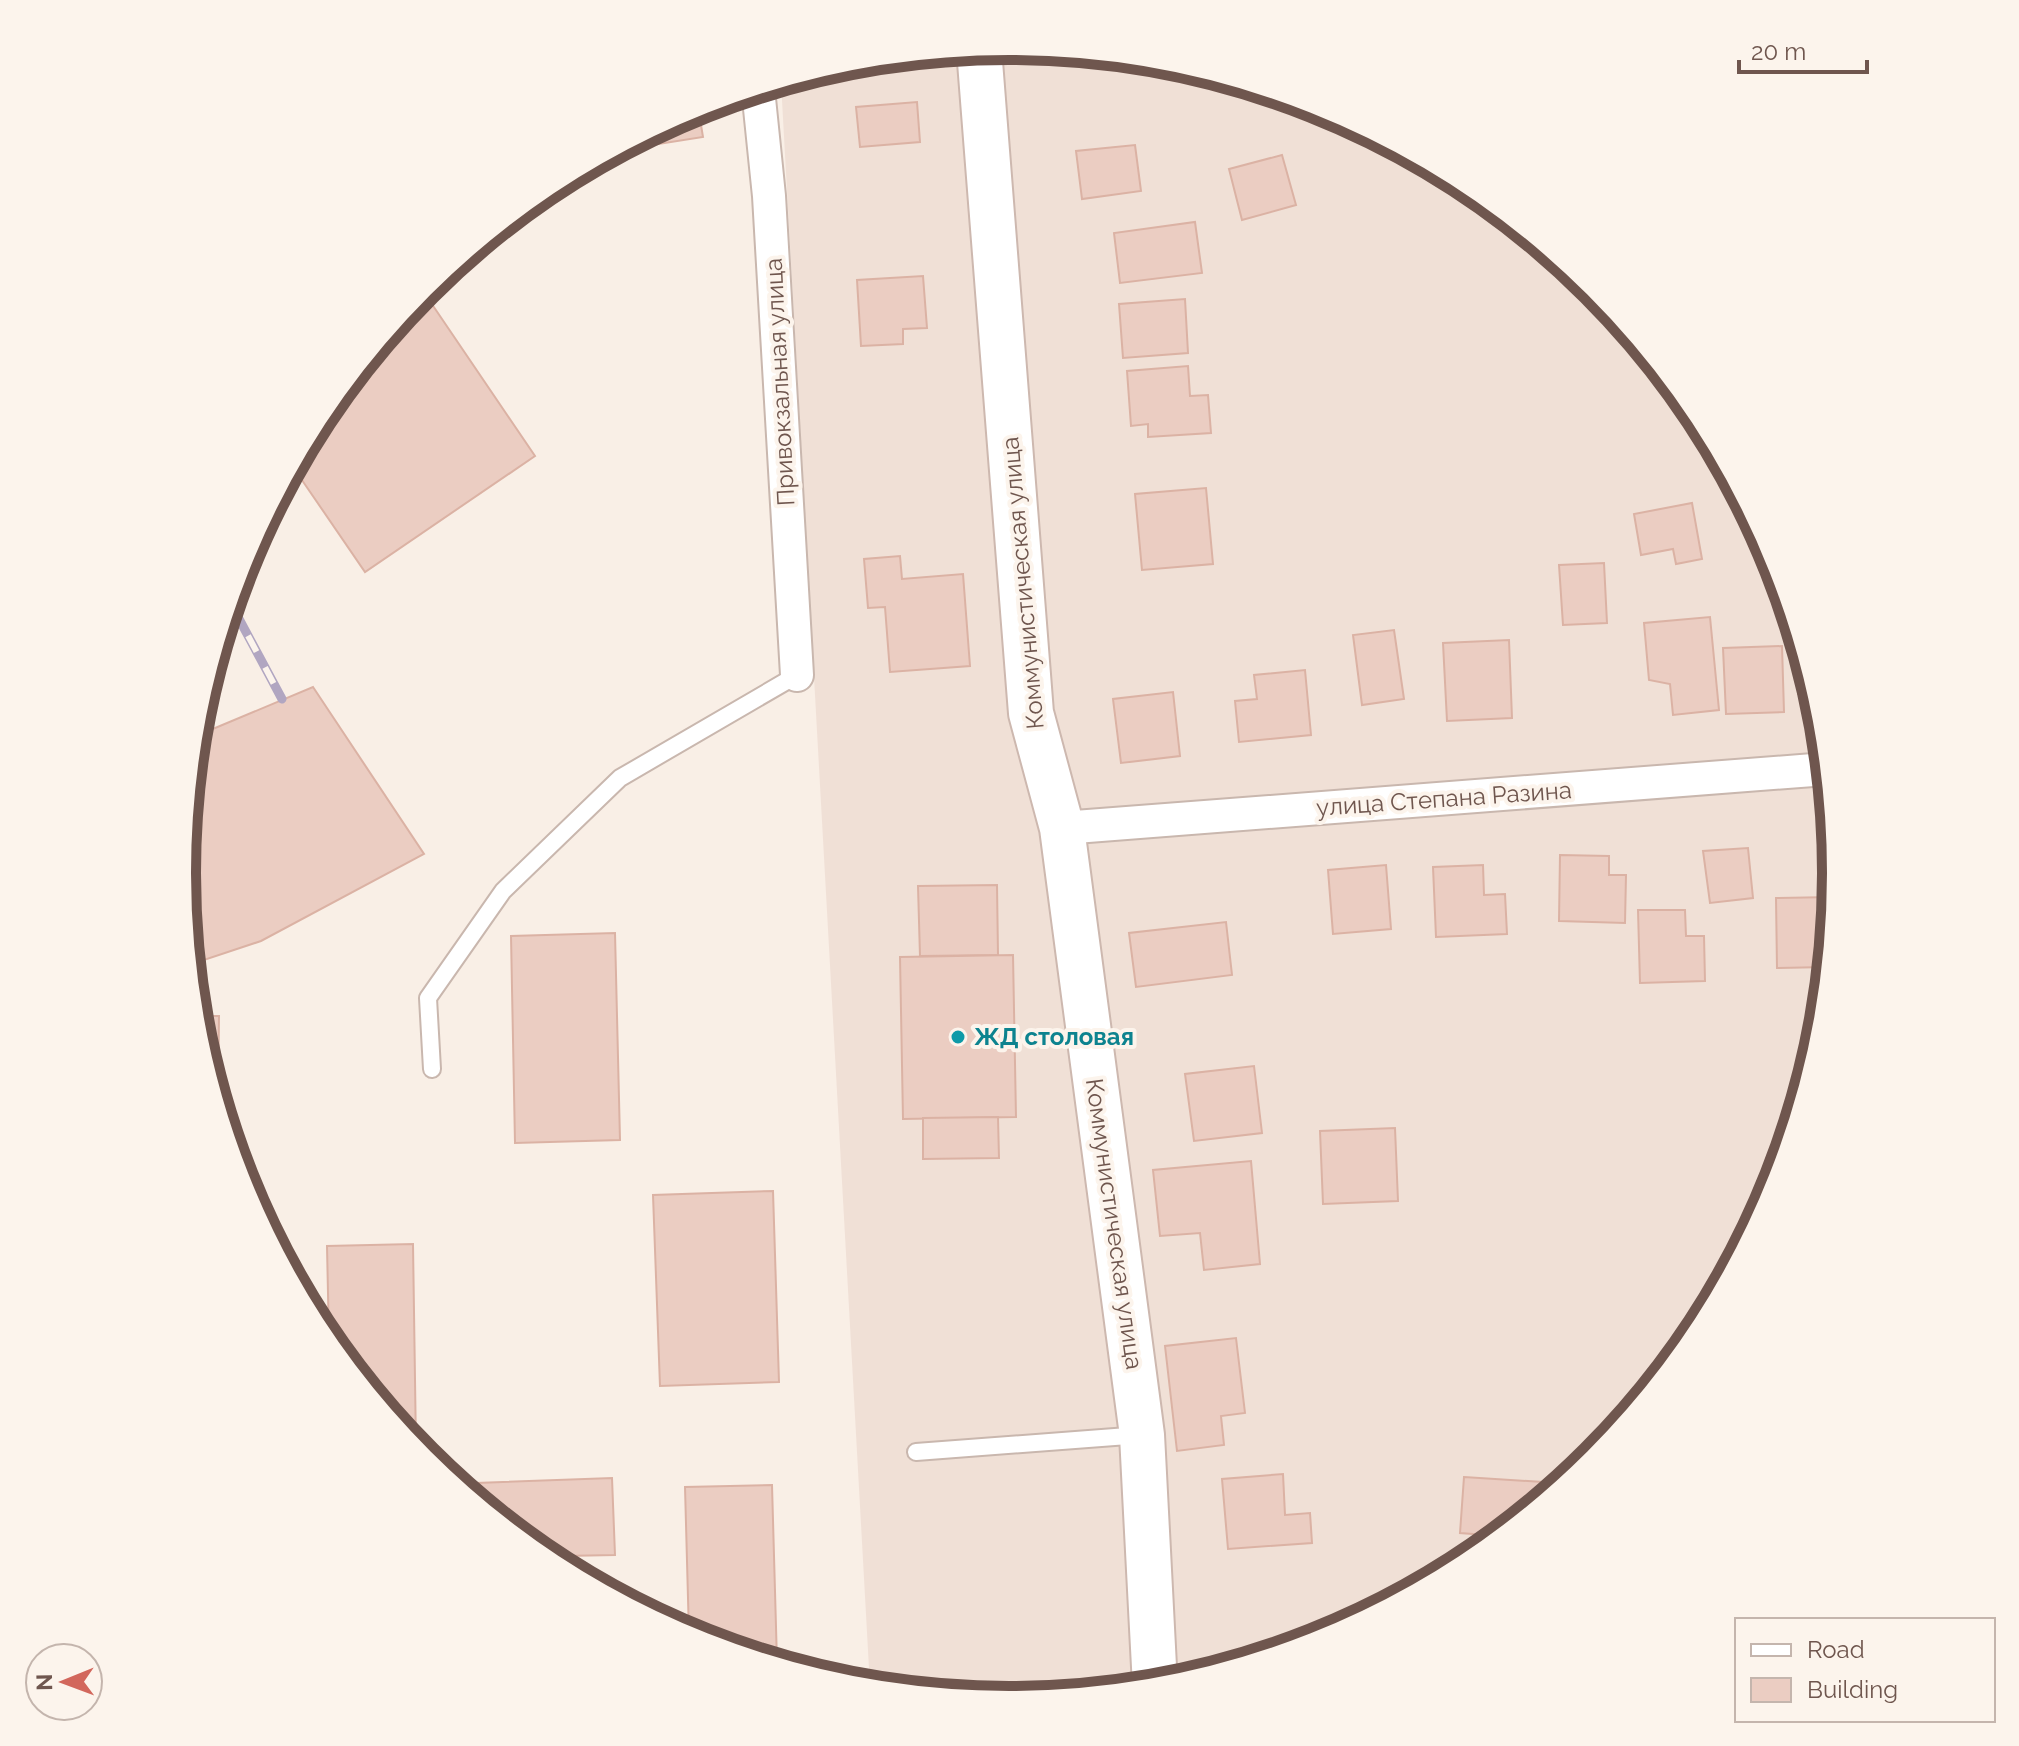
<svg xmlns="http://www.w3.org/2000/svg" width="2019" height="1746" font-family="Raleway,sans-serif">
<rect width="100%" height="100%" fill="#f9efe6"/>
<path fill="#f0e0d6" d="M 1010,46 L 1171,62 L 1326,109 L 1469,186 L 1595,289 L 1697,414 L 1774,557 L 1821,712 L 1836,873 L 1821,1035 L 1773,1190 L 1697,1333 L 1594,1458 L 1469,1561 L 1326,1637 L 1170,1684 L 1009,1700 L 870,1686 L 781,82 L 849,62 Z"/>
<g fill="#ebcdc2" stroke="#dbb2a4" stroke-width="2">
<path d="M 1101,55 L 1145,59 L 1102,63 Z"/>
<path d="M 901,57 L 902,68 L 832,72 L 831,67 L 849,62 Z"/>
<path d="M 917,102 L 920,142 L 860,147 L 856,107 Z"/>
<path d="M 698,107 L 703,137 L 614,151 L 693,109 Z"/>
<path d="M 1135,145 L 1141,191 L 1082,199 L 1076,151 Z"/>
<path d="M 1282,155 L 1296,205 L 1242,220 L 1229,169 Z"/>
<path d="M 1195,222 L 1202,273 L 1120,283 L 1114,233 Z"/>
<path d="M 923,276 L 927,328 L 903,329 L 903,344 L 861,346 L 857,280 Z"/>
<path d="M 423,291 L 535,456 L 365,572 L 293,467 L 322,413 Z"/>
<path d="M 1185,299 L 1188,353 L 1123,358 L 1119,304 Z"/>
<path d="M 1188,366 L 1190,396 L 1208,395 L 1211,433 L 1148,437 L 1148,424 L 1131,426 L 1127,371 Z"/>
<path d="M 1206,488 L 1213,564 L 1142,570 L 1135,494 Z"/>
<path d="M 1692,503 L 1702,559 L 1676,564 L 1673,549 L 1641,555 L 1634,514 Z"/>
<path d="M 900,556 L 902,579 L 963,574 L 970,666 L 890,672 L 885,607 L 868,608 L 864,559 Z"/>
<path d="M 1604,563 L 1607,623 L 1563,625 L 1559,565 Z"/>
<path d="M 1710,617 L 1719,710 L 1673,715 L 1670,684 L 1649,680 L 1644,623 Z"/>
<path d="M 1394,630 L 1404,699 L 1362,705 L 1353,635 Z"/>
<path d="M 1509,640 L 1512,718 L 1447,721 L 1443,643 Z"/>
<path d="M 1799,642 L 1815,695 L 1798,694 Z"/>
<path d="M 1782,646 L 1784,712 L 1726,714 L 1723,648 Z"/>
<path d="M 1305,670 L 1311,735 L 1239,742 L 1235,701 L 1257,699 L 1254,675 Z"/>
<path d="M 313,687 L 424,854 L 261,941 L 192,964 L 183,873 L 196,736 Z"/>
<path d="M 1173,692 L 1180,756 L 1121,763 L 1113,699 Z"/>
<path d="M 1748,848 L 1753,898 L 1710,903 L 1703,851 Z"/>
<path d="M 1560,855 L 1609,856 L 1609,875 L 1626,875 L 1625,923 L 1559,921 Z"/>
<path d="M 1386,865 L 1391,929 L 1333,934 L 1328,870 Z"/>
<path d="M 1483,865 L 1484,895 L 1505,894 L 1507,934 L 1436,937 L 1433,867 Z"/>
<path d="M 997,885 L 998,955 L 920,956 L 918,886 Z"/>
<path d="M 1832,897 L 1827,967 L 1777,968 L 1776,898 Z"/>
<path d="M 1638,910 L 1685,910 L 1686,936 L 1704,936 L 1705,981 L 1640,983 Z"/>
<path d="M 1226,922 L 1232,975 L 1136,987 L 1129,933 Z"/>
<path d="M 615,933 L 620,1140 L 515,1143 L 511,936 Z"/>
<path d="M 1013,955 L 1016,1117 L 903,1119 L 900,957 Z"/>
<path d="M 197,1016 L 219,1016 L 218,1098 L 198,1034 Z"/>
<path d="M 1254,1066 L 1262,1133 L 1194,1141 L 1185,1074 Z"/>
<path d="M 998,1117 L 999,1158 L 923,1159 L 923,1118 Z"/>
<path d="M 1395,1128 L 1398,1201 L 1323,1204 L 1320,1131 Z"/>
<path d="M 1251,1161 L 1260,1264 L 1204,1270 L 1200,1233 L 1160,1236 L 1153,1170 Z"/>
<path d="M 773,1191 L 779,1382 L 660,1386 L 653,1195 Z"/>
<path d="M 413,1244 L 416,1447 L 329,1341 L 327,1246 Z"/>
<path d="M 1236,1338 L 1245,1413 L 1221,1416 L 1224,1445 L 1177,1451 L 1165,1346 Z"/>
<path d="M 1283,1474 L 1285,1515 L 1310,1513 L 1312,1543 L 1228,1549 L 1222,1479 Z"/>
<path d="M 1464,1477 L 1543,1482 L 1542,1500 L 1499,1536 L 1460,1533 Z"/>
<path d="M 612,1478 L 615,1555 L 563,1556 L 564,1568 L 550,1560 L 476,1500 L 476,1483 Z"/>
<path d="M 772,1485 L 777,1662 L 689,1635 L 685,1487 Z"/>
</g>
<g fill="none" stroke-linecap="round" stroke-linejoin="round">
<defs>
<g id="lane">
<path d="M 432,1069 L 428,998 L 503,891 L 620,778 L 797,675"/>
<path d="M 916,1452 L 1141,1435"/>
</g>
<g id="street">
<path d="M 758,89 L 769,196 L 797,675"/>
<path d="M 1062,828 L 1826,769"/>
</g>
<path id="secondary" d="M 979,49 L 1031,713 L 1062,828 L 1142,1435 L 1155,1686"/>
</defs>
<use href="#lane" stroke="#c9b7ae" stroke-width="20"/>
<use href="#street" stroke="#c9b7ae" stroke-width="36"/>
<use href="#secondary" stroke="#cdb8af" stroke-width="48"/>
<use href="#lane" stroke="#fff" stroke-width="16"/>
<use href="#street" stroke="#fff" stroke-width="32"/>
<use href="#secondary" stroke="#fff" stroke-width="44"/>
<defs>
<g id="rail">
<path d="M 231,604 L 282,699"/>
<path d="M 198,719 L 204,732"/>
</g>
</defs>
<use href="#rail" stroke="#b1a6c1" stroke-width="9"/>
<use href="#rail" stroke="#fcf4ec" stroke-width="6" stroke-dasharray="18" stroke-linecap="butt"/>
</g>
<circle fill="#0f9aa8" stroke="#fcf4ec" stroke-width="3" cx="958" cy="1037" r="8"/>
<g text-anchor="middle" stroke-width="8" stroke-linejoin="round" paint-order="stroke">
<g font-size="24" fill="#6f564e" stroke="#fcf4ec">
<text transform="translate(780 382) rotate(-93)" y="8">Привокзальная улица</text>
<text transform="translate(1023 583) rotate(-95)" y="8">Коммунистическая улица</text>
<text transform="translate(1444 799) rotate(-4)" y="8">улица Степана Разина</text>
<text transform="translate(1114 1224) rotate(82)" y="8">Коммунистическая улица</text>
</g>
<g font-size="24" font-weight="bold" fill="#0d838f" stroke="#fcf4ec" text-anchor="start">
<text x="974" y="1045">ЖД столовая</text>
</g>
</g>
<path d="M0 0H2019V1746H0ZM196 873a813 813 0 1 1 1626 0a813 813 0 1 1-1626 0Z" fill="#fcf4ec" fill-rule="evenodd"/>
<path fill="none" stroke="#6f564e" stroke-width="10" d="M196 873a813 813 0 1 1 1626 0a813 813 0 1 1-1626 0Z"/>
<rect x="1735" y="1618" width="260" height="104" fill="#fcf4ec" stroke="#c4b5ad" stroke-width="2"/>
<rect x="1751" y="1644" width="40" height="12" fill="#ffffff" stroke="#c4b5ad" stroke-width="2"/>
<text x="1807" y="1658" font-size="24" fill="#6f564e">Road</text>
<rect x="1751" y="1678" width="40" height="24" fill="#ebcdc2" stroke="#c4b5ad" stroke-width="2"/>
<text x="1807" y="1698" font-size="24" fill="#6f564e">Building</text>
<g transform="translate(64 1682) rotate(269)"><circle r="38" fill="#fcf4ec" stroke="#c4b5ad" stroke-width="2"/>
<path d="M0-6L14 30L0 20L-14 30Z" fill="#d2675c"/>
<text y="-12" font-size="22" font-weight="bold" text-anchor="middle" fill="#6f564e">N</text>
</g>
<path d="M1739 60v12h128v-12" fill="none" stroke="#6f564e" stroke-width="4"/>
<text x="1751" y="60" font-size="24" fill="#6f564e" stroke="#fcf4ec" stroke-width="6" paint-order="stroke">20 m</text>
</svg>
